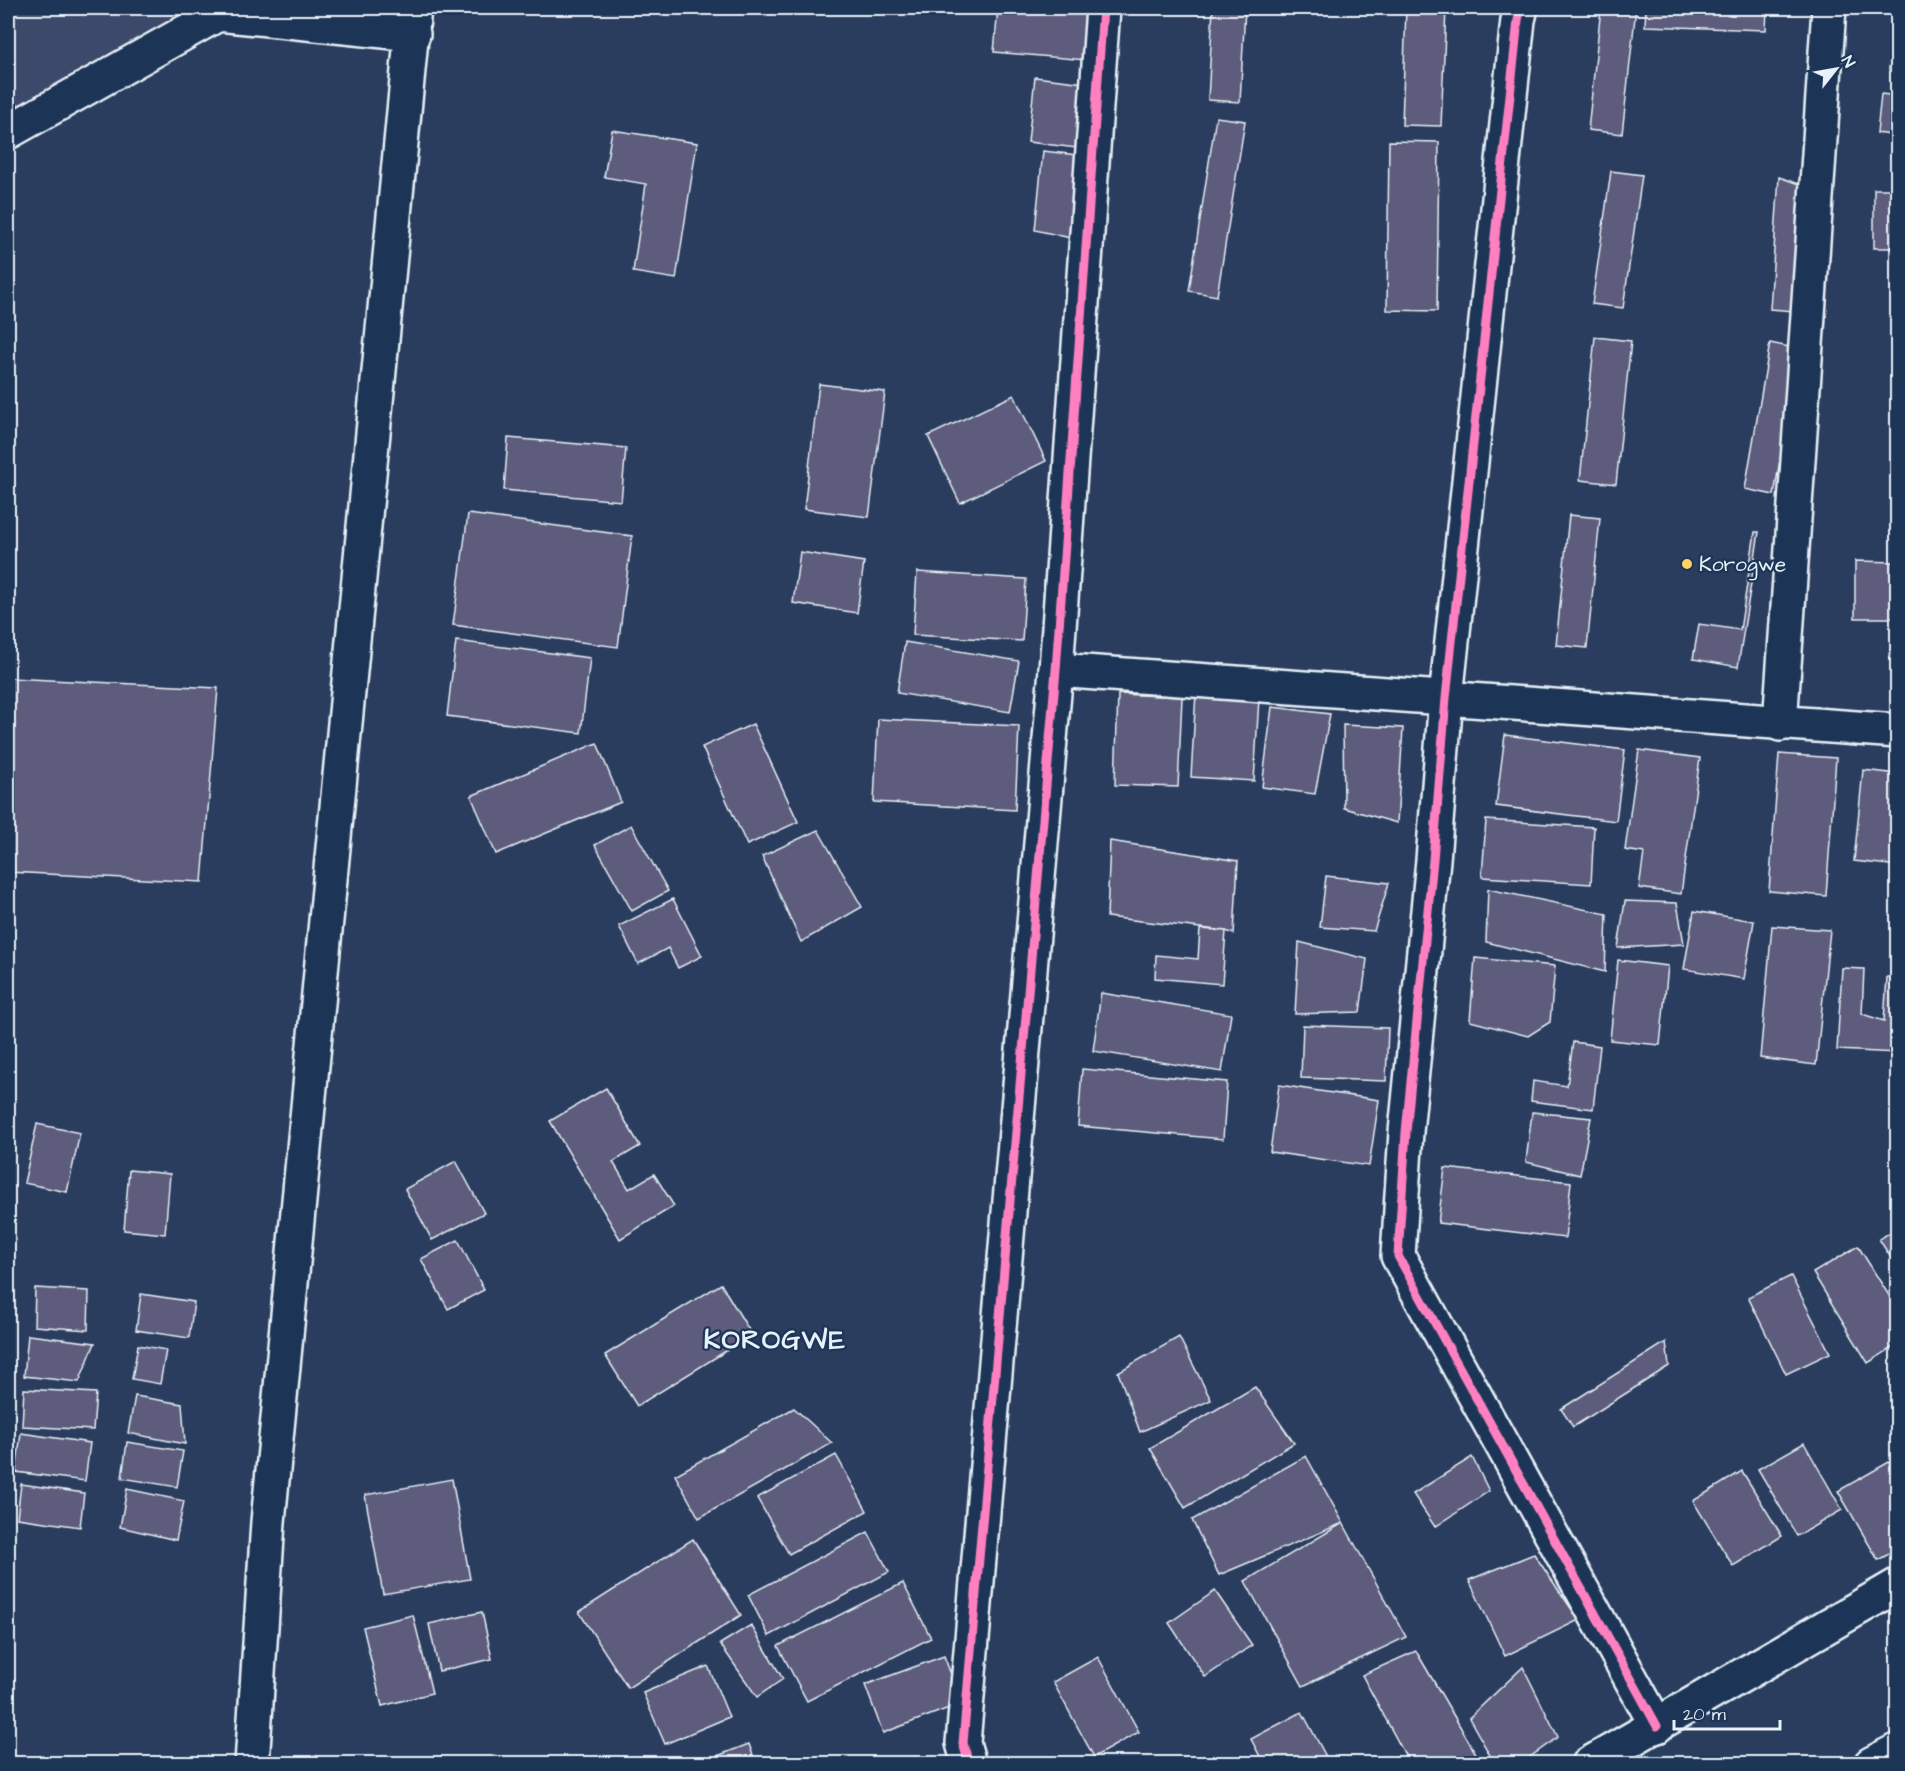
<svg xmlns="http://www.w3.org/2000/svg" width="1905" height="1771" font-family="'Architects Daughter',sans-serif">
<rect width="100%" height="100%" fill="#2a3d5e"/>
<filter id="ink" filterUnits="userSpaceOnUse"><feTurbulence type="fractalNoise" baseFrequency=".0167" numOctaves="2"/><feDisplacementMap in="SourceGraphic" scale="12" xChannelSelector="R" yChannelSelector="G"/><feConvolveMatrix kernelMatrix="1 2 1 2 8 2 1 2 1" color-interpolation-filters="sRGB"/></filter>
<g filter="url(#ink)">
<g fill="#3c496a">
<path d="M 8,8 L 200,8 L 8,116 Z"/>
<path d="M 290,8 L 377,8 L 377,17 Z"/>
</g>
<g fill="#5d5b7b" stroke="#e8f1f8" stroke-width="1.5">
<path d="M 998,8 L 1035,8 L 1091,12 L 1086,60 L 994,52 Z"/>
<path d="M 1213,8 L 1245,8 L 1240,102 L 1208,100 Z"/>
<path d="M 1406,8 L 1446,8 L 1441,126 L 1402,125 Z"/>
<path d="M 1601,8 L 1636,8 L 1622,134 L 1588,130 Z"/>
<path d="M 1646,8 L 1767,8 L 1766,30 L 1645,26 Z"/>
<path d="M 1892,8 L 1898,8 L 1898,70 L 1889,70 Z"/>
<path d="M 1035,77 L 1093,84 L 1085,149 L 1028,142 Z"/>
<path d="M 1881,94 L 1898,96 L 1898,136 L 1877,133 Z"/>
<path d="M 1216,117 L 1245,121 L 1217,296 L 1189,291 Z"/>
<path d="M 612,130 L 697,143 L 676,279 L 633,272 L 646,184 L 604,177 Z"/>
<path d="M 1389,141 L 1439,142 L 1437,311 L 1387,310 Z"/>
<path d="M 1043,151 L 1077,155 L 1075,239 L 1035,230 Z"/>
<path d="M 1611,171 L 1642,175 L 1623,308 L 1592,304 Z"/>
<path d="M 1779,177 L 1813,189 L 1805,312 L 1770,309 Z"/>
<rect x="1874" y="189" width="24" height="59"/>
<path d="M 1595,337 L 1631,341 L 1616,484 L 1580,480 Z"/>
<path d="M 1770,343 L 1799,349 L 1774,495 L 1745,489 Z"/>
<path d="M 819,384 L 885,392 L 869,517 L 804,509 Z"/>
<path d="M 1014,395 L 1046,461 L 960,503 L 928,436 Z"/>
<path d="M 508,438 L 626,448 L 621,501 L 504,490 Z"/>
<path d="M 468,514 L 632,536 L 618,647 L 453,625 Z"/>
<path d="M 1569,515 L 1600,518 L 1587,648 L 1556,645 Z"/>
<path d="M 1755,532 L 1759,532 L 1738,667 L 1693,659 L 1699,624 L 1740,630 Z"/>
<path d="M 800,552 L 864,562 L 857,613 L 793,603 Z"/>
<path d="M 1855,561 L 1898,562 L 1898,618 L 1855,618 Z"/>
<path d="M 917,572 L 1026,579 L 1022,641 L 913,635 Z"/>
<path d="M 456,641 L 590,658 L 581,733 L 447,716 Z"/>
<path d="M 905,642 L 1019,661 L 1010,712 L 897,693 Z"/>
<path d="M 8,678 L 218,688 L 202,882 L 8,872 Z"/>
<path d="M 1196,693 L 1259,698 L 1254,781 L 1191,777 Z"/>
<path d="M 1118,694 L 1182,697 L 1178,787 L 1115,785 Z"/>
<path d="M 1272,707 L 1330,714 L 1315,794 L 1262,787 Z"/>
<path d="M 878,719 L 1019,726 L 1015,810 L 874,802 Z"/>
<path d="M 753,724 L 798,822 L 747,845 L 702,747 Z"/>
<path d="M 1343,725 L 1403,728 L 1397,823 L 1344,808 Z"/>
<path d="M 1505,735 L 1625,750 L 1616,821 L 1496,806 Z"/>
<path d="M 597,743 L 621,802 L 496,854 L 471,796 Z"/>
<path d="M 1639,750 L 1700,758 L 1681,894 L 1639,888 L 1644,853 L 1625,850 Z"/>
<path d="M 1779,754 L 1836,758 L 1826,896 L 1769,891 Z"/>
<path d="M 1863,770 L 1898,774 L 1898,866 L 1854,861 Z"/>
<path d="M 1486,820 L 1594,827 L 1591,884 L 1482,877 Z"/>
<path d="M 631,825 L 668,891 L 632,911 L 595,845 Z"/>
<path d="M 818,830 L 862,907 L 801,942 L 762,856 Z"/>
<path d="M 1110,841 L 1238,861 L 1234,934 L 1226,931 L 1107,917 Z"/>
<path d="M 1326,876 L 1389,883 L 1374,931 L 1320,927 Z"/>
<path d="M 1488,889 L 1607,914 L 1605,972 L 1486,942 Z"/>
<path d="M 673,899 L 702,956 L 678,968 L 668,948 L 638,964 L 619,926 Z"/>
<path d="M 1625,901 L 1677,903 L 1684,944 L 1618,948 Z"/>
<path d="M 1694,911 L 1754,921 L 1744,979 L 1684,969 Z"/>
<path d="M 1772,926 L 1830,930 L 1816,1065 L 1760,1058 Z"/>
<path d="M 1200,929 L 1226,931 L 1222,984 L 1155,978 L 1156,955 L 1198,959 Z"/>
<path d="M 1299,942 L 1367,959 L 1360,1012 L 1295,1014 Z"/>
<path d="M 1475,958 L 1555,966 L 1550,1022 L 1528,1036 L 1470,1021 Z"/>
<path d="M 1618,960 L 1668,966 L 1660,1045 L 1610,1040 Z"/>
<path d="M 1842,968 L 1864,969 L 1862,1014 L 1884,1021 L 1887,977 L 1898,977 L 1898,1053 L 1837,1050 Z"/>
<path d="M 1101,993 L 1231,1014 L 1222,1072 L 1093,1051 Z"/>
<path d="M 1303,1025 L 1388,1028 L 1386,1081 L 1301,1078 Z"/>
<path d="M 1573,1042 L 1600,1046 L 1593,1109 L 1531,1101 L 1533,1081 L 1567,1086 Z"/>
<path d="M 1082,1069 L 1227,1082 L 1223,1139 L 1078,1126 Z"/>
<path d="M 1279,1085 L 1379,1100 L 1369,1166 L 1270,1152 Z"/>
<path d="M 606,1088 L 640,1146 L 613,1162 L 629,1189 L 654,1174 L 674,1206 L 620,1239 L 550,1121 Z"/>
<path d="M 1532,1112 L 1591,1118 L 1580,1175 L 1526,1162 Z"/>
<path d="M 37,1124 L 80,1133 L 67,1192 L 24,1183 Z"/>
<path d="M 456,1161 L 484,1213 L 432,1240 L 405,1189 Z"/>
<path d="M 1445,1168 L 1571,1182 L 1565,1238 L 1438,1223 Z"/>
<path d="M 129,1170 L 170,1174 L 165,1234 L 124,1230 Z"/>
<path d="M 1898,1228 L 1898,1269 L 1879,1239 Z"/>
<path d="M 458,1240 L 484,1290 L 448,1309 L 421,1259 Z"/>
<path d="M 1858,1246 L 1898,1310 L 1898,1344 L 1868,1363 L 1813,1273 Z"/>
<path d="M 1791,1276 L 1830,1353 L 1786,1374 L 1748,1297 Z"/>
<path d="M 721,1284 L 752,1335 L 637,1406 L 605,1355 Z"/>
<path d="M 35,1288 L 89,1291 L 88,1330 L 34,1326 Z"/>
<path d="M 141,1294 L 194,1302 L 189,1338 L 136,1330 Z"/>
<path d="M 28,1335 L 95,1343 L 79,1382 L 24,1376 Z"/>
<path d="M 1179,1337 L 1211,1400 L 1140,1432 L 1118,1372 Z"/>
<path d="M 1666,1342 L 1669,1366 L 1573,1427 L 1561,1409 Z"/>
<path d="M 138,1345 L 166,1350 L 160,1384 L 132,1379 Z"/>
<path d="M 1255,1387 L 1294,1443 L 1185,1508 L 1150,1448 Z"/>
<path d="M 24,1389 L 96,1393 L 93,1430 L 22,1426 Z"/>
<path d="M 135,1396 L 182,1404 L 185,1444 L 128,1433 Z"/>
<path d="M 794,1408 L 832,1443 L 699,1518 L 675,1475 Z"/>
<path d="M 21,1433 L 90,1443 L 85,1481 L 16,1472 Z"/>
<path d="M 127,1442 L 183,1451 L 177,1487 L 122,1478 Z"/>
<path d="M 1804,1443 L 1842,1510 L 1797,1536 L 1758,1469 Z"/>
<path d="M 836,1455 L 867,1511 L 789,1554 L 757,1498 Z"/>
<path d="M 1306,1456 L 1343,1523 L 1219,1575 L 1192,1520 Z"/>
<path d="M 1472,1457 L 1489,1491 L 1435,1527 L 1413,1494 Z"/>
<path d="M 1889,1462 L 1898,1476 L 1898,1549 L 1878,1560 L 1838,1491 Z"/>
<path d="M 1742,1471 L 1782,1536 L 1733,1566 L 1693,1501 Z"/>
<path d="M 452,1479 L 470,1579 L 383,1594 L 365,1495 Z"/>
<path d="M 21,1484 L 84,1493 L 80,1527 L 17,1518 Z"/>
<path d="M 127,1489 L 184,1501 L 176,1540 L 120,1527 Z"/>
<path d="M 1343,1523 L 1406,1637 L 1303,1686 L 1245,1581 Z"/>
<path d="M 868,1532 L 889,1572 L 769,1636 L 748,1595 Z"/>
<path d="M 693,1539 L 741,1615 L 628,1688 L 579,1612 Z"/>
<path d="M 1534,1554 L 1579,1620 L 1505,1656 L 1469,1580 Z"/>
<path d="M 903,1583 L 931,1638 L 807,1701 L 778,1646 Z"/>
<path d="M 1215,1591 L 1252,1645 L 1205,1677 L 1169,1623 Z"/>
<path d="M 482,1612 L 492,1659 L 439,1671 L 429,1624 Z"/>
<path d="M 413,1615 L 432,1693 L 382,1706 L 363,1627 Z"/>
<path d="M 751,1625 L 783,1679 L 757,1697 L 720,1644 Z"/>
<path d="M 1416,1651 L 1482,1764 L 1410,1764 L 1362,1675 Z"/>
<path d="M 944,1656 L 962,1703 L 883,1733 L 865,1685 Z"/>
<path d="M 1098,1657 L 1139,1732 L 1094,1757 L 1053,1682 Z"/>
<path d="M 708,1666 L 729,1717 L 665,1744 L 643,1693 Z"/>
<path d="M 1523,1667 L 1558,1737 L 1520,1764 L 1495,1764 L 1469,1718 Z"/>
<path d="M 1302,1712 L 1330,1764 L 1264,1764 L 1251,1739 Z"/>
<path d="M 749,1744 L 756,1764 L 696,1764 Z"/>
</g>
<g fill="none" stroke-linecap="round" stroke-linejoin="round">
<defs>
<g id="minor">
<path d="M 1521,8 L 1518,20 L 1446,698 L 1433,860 L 1406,1132 L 1398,1256 L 1657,1726"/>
<path d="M 8,132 L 218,14 L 413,34"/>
<path d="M 1056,670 L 1898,731"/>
<path d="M 1780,724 L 1829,8"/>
<path d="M 969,1764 L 963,1743 L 1056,670 L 1103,8"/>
<path d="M 1589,1764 L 1898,1585"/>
<path d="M 1871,1764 L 1898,1750"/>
</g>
<path id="trunk" d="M 252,1764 L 268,1522 L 414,8"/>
</defs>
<use href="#minor" stroke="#e8f1f8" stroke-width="38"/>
<use href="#trunk" stroke="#e8f1f8" stroke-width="38"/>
<use href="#minor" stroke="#1d3557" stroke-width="33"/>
<use href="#trunk" stroke="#1d3557" stroke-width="33"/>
<defs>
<g id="cycleway">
<path d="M 1521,8 L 1518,20 L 1446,698 L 1433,860 L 1406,1132 L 1398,1256 L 1657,1726"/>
<path d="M 969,1764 L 963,1743 L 1056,670 L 1103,8"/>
</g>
</defs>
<use href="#cycleway" stroke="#1d3557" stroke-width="13"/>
<use href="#cycleway" stroke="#ff80c0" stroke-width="9"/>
</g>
</g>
<circle fill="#ffd166" stroke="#1d3557" stroke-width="2" cx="1687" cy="564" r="6"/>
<g text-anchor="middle" stroke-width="4.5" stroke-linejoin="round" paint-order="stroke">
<g font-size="21" fill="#e8f1f8" stroke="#1d3557" text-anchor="start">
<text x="1699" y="571">Korogwe</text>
</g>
<g font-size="27" font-weight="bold" letter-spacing="1.5" fill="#e8f1f8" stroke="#1d3557">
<text x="775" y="1348">KOROGWE</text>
</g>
</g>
<rect width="1905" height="1771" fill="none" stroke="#1d3557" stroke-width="30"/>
<rect x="15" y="15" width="1875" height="1741" fill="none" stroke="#e8f1f8" stroke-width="2" filter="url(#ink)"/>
<g transform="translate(1836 69) rotate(59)" stroke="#1d3557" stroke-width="4.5" paint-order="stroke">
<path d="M0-4.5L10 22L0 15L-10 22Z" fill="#e8f1f8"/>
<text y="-9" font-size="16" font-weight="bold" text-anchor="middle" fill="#e8f1f8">N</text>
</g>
<path d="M1674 1720v9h106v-9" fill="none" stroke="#e8f1f8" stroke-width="3"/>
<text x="1683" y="1720" font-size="18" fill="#e8f1f8" stroke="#1d3557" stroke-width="4.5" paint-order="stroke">20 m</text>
</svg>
